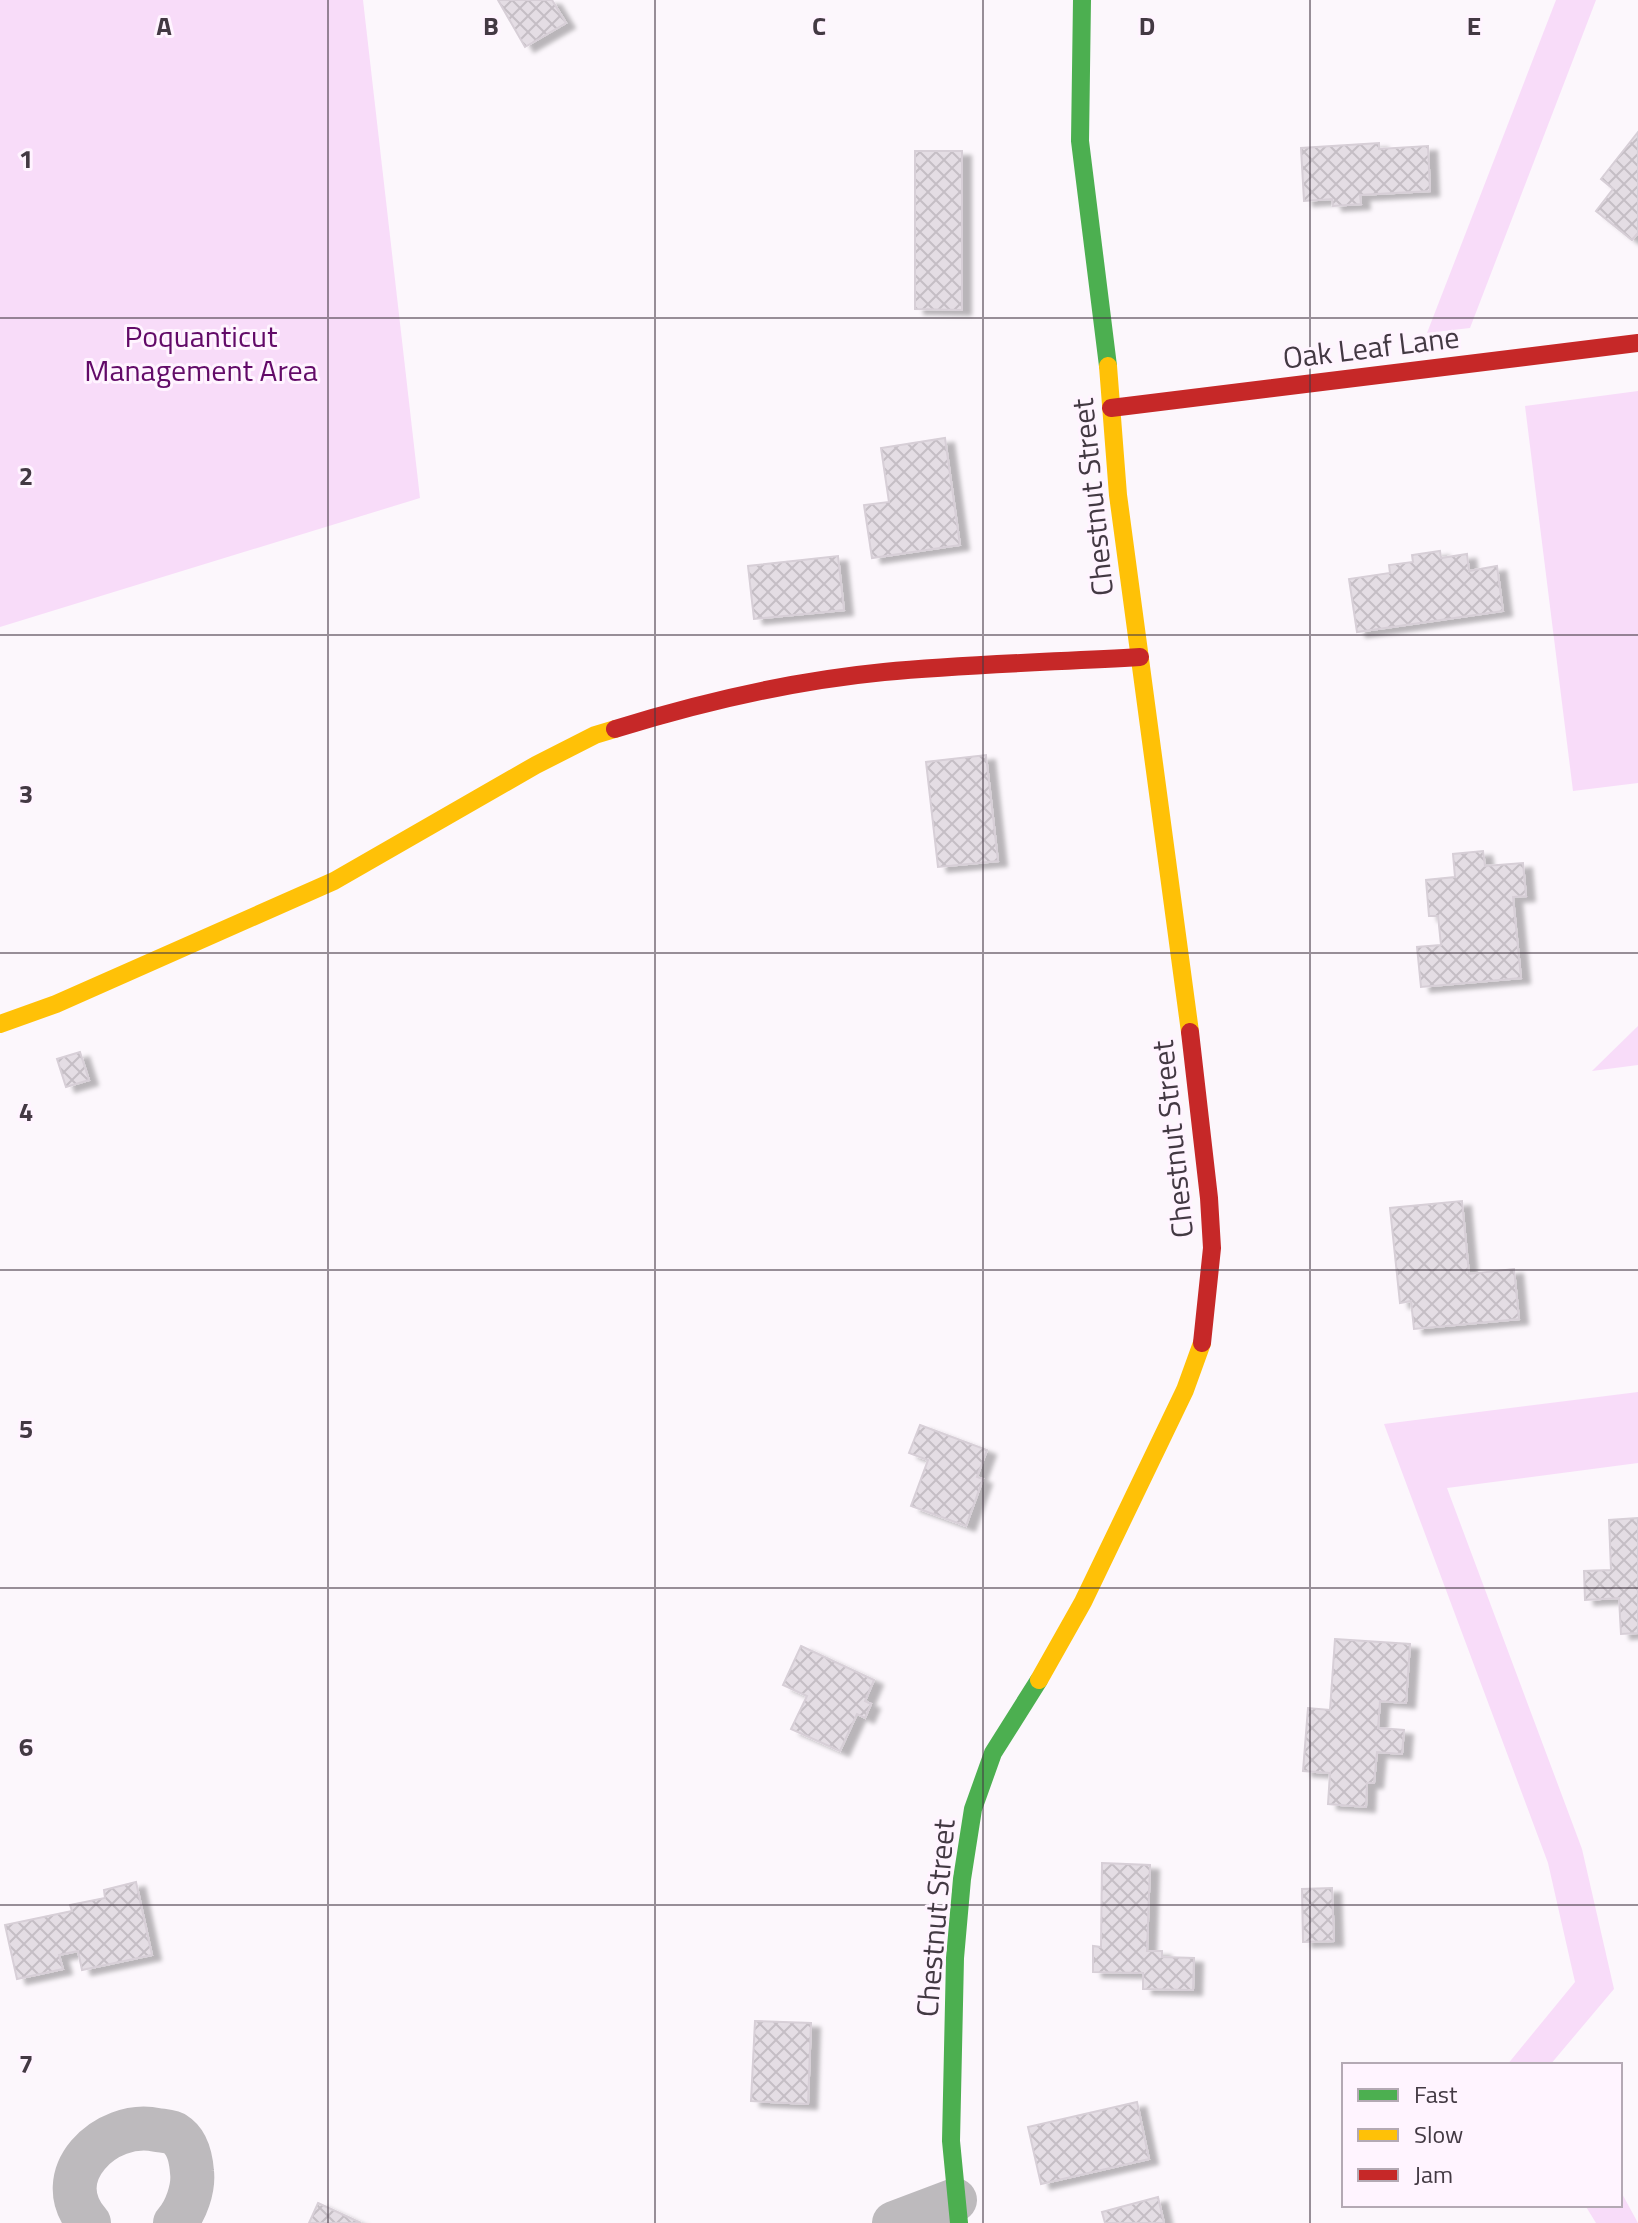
<svg xmlns="http://www.w3.org/2000/svg" width="1638" height="2223" font-family="'Titillium Web',sans-serif">
<defs>
<pattern id="building-cross-hatch" width="8" height="8" patternUnits="userSpaceOnUse" patternTransform="scale(2)"><rect width="8" height="8" fill="#e4dde4"/><path d="M0 0l8 8M0 8l8-8" fill="none" stroke="#c5bec5"/></pattern>
<filter id="shadow"><feDropShadow dx="9" dy="5" stdDeviation="2" flood-color="#0004"/></filter>
</defs>
<rect width="100%" height="100%" fill="#fcf7fc"/>
<g fill="#f8dcf9">
<path d="M 0,0 L 363,0 L 420,498 L 0,627 Z"/>
<path d="M 1556,0 L 1596,0 L 1470,328 L 1427,333 Z"/>
<path d="M 1638,391 L 1638,783 L 1573,791 L 1525,406 Z"/>
<path d="M 1638,1026 L 1638,1065 L 1592,1071 Z"/>
<path d="M 1638,1392 L 1638,1463 L 1447,1488 L 1582,1849 L 1614,1989 L 1550,2065 L 1507,2065 L 1575,1982 L 1548,1863 L 1384,1424 Z"/>
<path d="M 1620,2190 L 1638,2223 L 1596,2223 L 1585,2205 L 1620,2205 Z"/>
</g>
<g fill="url(#building-cross-hatch)" stroke="#d7cfd7" stroke-width="2" filter="url(#shadow)">
<path d="M 498,0 L 552,0 L 566,23 L 525,47 Z"/>
<path d="M 1638,132 L 1638,233 L 1632,240 L 1596,211 L 1613,189 L 1601,179 Z"/>
<path d="M 1379,143 L 1379,149 L 1428,146 L 1430,191 L 1360,195 L 1361,204 L 1333,206 L 1332,199 L 1304,201 L 1301,148 Z"/>
<path d="M 915,151 L 962,151 L 962,310 L 915,309 Z"/>
<path d="M 945,438 L 960,545 L 872,558 L 864,505 L 889,502 L 881,448 Z"/>
<path d="M 1440,551 L 1441,558 L 1467,554 L 1469,571 L 1497,566 L 1503,611 L 1357,632 L 1349,579 L 1390,573 L 1389,565 L 1413,562 L 1412,555 Z"/>
<path d="M 838,556 L 844,610 L 754,619 L 748,566 Z"/>
<path d="M 986,755 L 998,861 L 938,867 L 926,762 Z"/>
<path d="M 1483,851 L 1485,866 L 1523,863 L 1526,896 L 1513,897 L 1521,978 L 1421,987 L 1417,947 L 1441,945 L 1438,916 L 1429,916 L 1426,880 L 1455,877 L 1453,854 Z"/>
<path d="M 80,1052 L 89,1080 L 66,1087 L 57,1059 Z"/>
<path d="M 1462,1201 L 1469,1274 L 1514,1269 L 1519,1319 L 1414,1329 L 1411,1301 L 1400,1303 L 1390,1208 Z"/>
<path d="M 920,1425 L 987,1450 L 977,1477 L 983,1479 L 966,1526 L 911,1506 L 928,1460 L 909,1453 Z"/>
<path d="M 1638,1518 L 1638,1633 L 1621,1634 L 1619,1598 L 1585,1600 L 1584,1571 L 1611,1570 L 1609,1520 Z"/>
<path d="M 1335,1639 L 1410,1644 L 1406,1703 L 1380,1701 L 1378,1728 L 1404,1730 L 1402,1754 L 1377,1752 L 1374,1783 L 1367,1783 L 1366,1807 L 1328,1804 L 1330,1773 L 1303,1771 L 1308,1708 L 1330,1710 Z"/>
<path d="M 801,1646 L 874,1680 L 865,1701 L 871,1704 L 865,1718 L 857,1714 L 840,1751 L 791,1729 L 807,1696 L 783,1685 Z"/>
<path d="M 1102,1863 L 1150,1865 L 1147,1951 L 1162,1951 L 1162,1957 L 1194,1958 L 1193,1990 L 1143,1989 L 1143,1973 L 1093,1972 L 1093,1946 L 1101,1947 Z"/>
<path d="M 136,1882 L 152,1955 L 82,1970 L 78,1951 L 59,1955 L 63,1969 L 17,1979 L 5,1925 L 72,1911 L 70,1905 L 105,1898 L 104,1890 Z"/>
<path d="M 1332,1888 L 1334,1941 L 1303,1942 L 1302,1889 Z"/>
<path d="M 755,2021 L 811,2023 L 808,2104 L 751,2101 Z"/>
<path d="M 1137,2102 L 1149,2159 L 1041,2184 L 1028,2127 Z"/>
<path d="M 1158,2197 L 1164,2223 L 1105,2223 L 1102,2212 Z"/>
<path d="M 318,2203 L 361,2223 L 309,2223 Z"/>
</g>
<g fill="none" stroke-linecap="round" stroke-linejoin="round">
<g stroke="#bdbabd" stroke-width="44">
<path d="M 89,2223 C 47,2176 106,2119 157,2130 C 162,2131 171,2131 175,2134 C 188,2142 191,2159 192,2172 C 194,2188 186,2211 175,2223"/>
<path d="M 894,2223 L 955,2200"/>
</g>
<g stroke="#4caf50" stroke-width="18">
<path d="M 1082,0 L 1080,141 L 1108,366"/>
<path d="M 959,2223 L 951,2141 L 955,1958 L 962,1879 L 973,1809 L 993,1753 L 1039,1680"/>
</g>
<g stroke="#ffc107" stroke-width="18">
<path d="M 1108,366 L 1118,495 L 1190,1032"/>
<path d="M 0,1024 L 56,1004 L 334,881 L 536,765 L 595,735 L 615,729"/>
<path d="M 1039,1680 L 1083,1602 L 1185,1390 L 1202,1343"/>
</g>
<g stroke="#c62828" stroke-width="18">
<path d="M 1111,408 L 1638,343"/>
<path d="M 615,729 C 702,702 792,681 884,672 C 969,664 1055,662 1140,657"/>
<path d="M 1190,1032 L 1209,1198 L 1212,1248 L 1202,1343"/>
</g>
</g>
<path fill="none" stroke="#433943" stroke-width="2" stroke-opacity="0.55" d="M 328,0 L 328,2223M 655,0 L 655,2223M 983,0 L 983,2223M 1310,0 L 1310,2223M 0,318 L 1638,318M 0,635 L 1638,635M 0,953 L 1638,953M 0,1270 L 1638,1270M 0,1588 L 1638,1588M 0,1905 L 1638,1905"/>
<g text-anchor="middle" stroke-width="6" stroke-linejoin="round" paint-order="stroke">
<g font-size="30" fill="#620a68" stroke="#fff4ff">
<text x="201" y="347">Poquanticut<tspan x="201" dy="34">Management Area</tspan></text>
</g>
<g font-size="30" fill="#433943" stroke="#fff4ff">
<text transform="translate(1371 348) rotate(-7)" y="10">Oak Leaf Lane</text>
<text transform="translate(1093 497) rotate(-96)" y="10">Chestnut Street</text>
<text transform="translate(1173 1139) rotate(-96)" y="10">Chestnut Street</text>
<text transform="translate(936 1918) rotate(-85)" y="10">Chestnut Street</text>
</g>
</g>
<g font-size="26" text-anchor="middle" font-weight="bold" fill="#433943" stroke="#fff4ff" stroke-width="6" stroke-linejoin="round" paint-order="stroke">
<text x="164" y="35">A</text>
<text x="491" y="35">B</text>
<text x="819" y="35">C</text>
<text x="1147" y="35">D</text>
<text x="1474" y="35">E</text>
<text x="26" y="168">1</text>
<text x="26" y="485">2</text>
<text x="26" y="803">3</text>
<text x="26" y="1121">4</text>
<text x="26" y="1438">5</text>
<text x="26" y="1756">6</text>
<text x="26" y="2073">7</text>
</g>
<rect x="1342" y="2063" width="280" height="144" fill="#fff4ff" stroke="#b4a9b4" stroke-width="2"/>
<rect x="1358" y="2089" width="40" height="12" fill="#4caf50" stroke="#b4a9b4" stroke-width="2"/>
<text x="1414" y="2103" font-size="24" fill="#433943">Fast</text>
<rect x="1358" y="2129" width="40" height="12" fill="#ffc107" stroke="#b4a9b4" stroke-width="2"/>
<text x="1414" y="2143" font-size="24" fill="#433943">Slow</text>
<rect x="1358" y="2169" width="40" height="12" fill="#c62828" stroke="#b4a9b4" stroke-width="2"/>
<text x="1414" y="2183" font-size="24" fill="#433943">Jam</text>
</svg>
